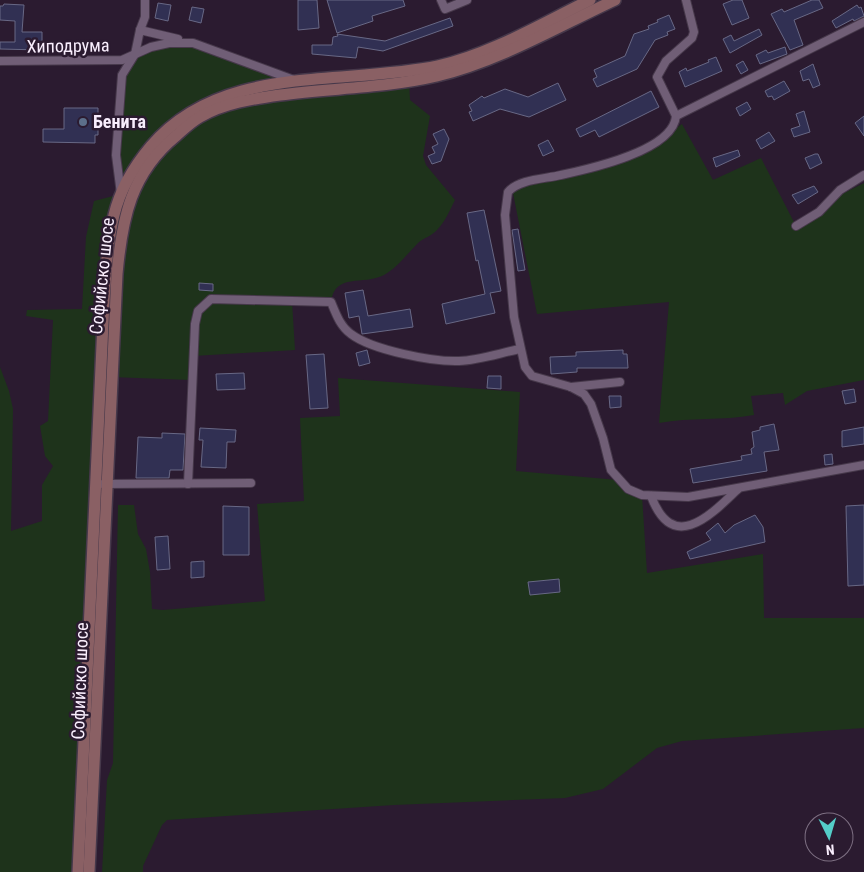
<svg xmlns="http://www.w3.org/2000/svg" width="864" height="872" font-family="'Roboto Condensed',sans-serif">
<rect width="100%" height="100%" fill="#2b1b30"/>
<g fill="#1e331b">
<path d="M 193,43 L 299,81 L 178,120 L 114,213 L 78,872 L 0,872 L 0,367 L 9,391 L 13,409 L 11,531 L 42,521 L 42,485 L 53,466 L 45,456 L 40,426 L 48,421 L 53,320 L 26,316 L 27,310 L 82,309 L 86,237 L 94,201 L 121,194 L 117,174 L 122,75 L 135,54 L 151,47 Z"/>
<path d="M 409,81 L 410,100 L 430,116 L 423,156 L 426,165 L 455,200 C 450,210 445,222 437,230 C 432,236 423,238 418,243 C 407,254 397,268 384,275 C 363,286 335,272 331,302 L 292,301 L 295,350 L 193,356 L 191,380 L 111,377 L 115,299 L 132,195 L 188,126 L 232,104 Z"/>
<path d="M 682,124 L 713,180 L 761,158 L 796,226 L 830,200 L 864,183 L 864,380 L 807,391 L 785,405 L 783,393 L 751,396 L 754,415 C 722,421 691,417 659,423 L 669,302 L 537,314 L 512,188 L 624,158 L 650,147 Z"/>
<path d="M 338,378 L 520,392 L 516,471 L 618,480 L 642,495 L 647,573 L 763,554 L 764,618 L 864,618 L 864,728 L 682,741 L 657,748 L 603,789 L 565,798 L 394,805 L 167,820 L 162,825 L 143,866 L 143,872 L 102,872 L 107,780 L 113,763 L 118,505 L 134,505 L 138,534 L 146,549 L 150,572 L 152,609 L 163,610 L 265,601 L 257,504 L 304,501 L 300,418 L 340,416 Z"/>
</g>
<g fill="#313053" stroke="#686885">
<path d="M 298,0 L 317,0 L 319,28 L 298,30 Z"/>
<path d="M 327,0 L 403,0 L 405,6 L 372,16 L 373,21 L 337,33 Z"/>
<path d="M 733,0 L 742,0 L 749,18 L 732,25 L 723,4 Z"/>
<path d="M 812,0 L 819,0 L 823,8 L 794,20 L 803,45 L 790,50 L 771,14 L 782,9 L 784,12 Z"/>
<path d="M 158,3 L 171,5 L 168,21 L 155,18 Z"/>
<path d="M 4,4 L 24,5 L 22,32 L 42,32 L 42,50 L 0,49 L 0,42 L 15,42 L 15,21 L 0,20 L 0,6 L 3,6 Z"/>
<path d="M 857,5 L 859,8 L 861,7 L 864,16 L 854,21 L 853,19 L 836,28 L 832,21 Z"/>
<path d="M 192,7 L 204,9 L 201,23 L 189,20 Z"/>
<path d="M 669,15 L 675,29 L 667,32 L 668,35 L 655,40 L 637,69 L 597,87 L 593,79 L 597,77 L 594,70 L 625,56 L 634,34 L 649,29 L 648,26 L 658,22 L 657,20 Z"/>
<path d="M 450,18 L 453,26 L 383,51 L 358,47 L 356,58 L 312,54 L 312,45 L 332,45 L 333,37 L 338,36 L 337,34 L 385,41 Z"/>
<path d="M 759,29 L 762,35 L 730,53 L 723,39 L 731,35 L 734,41 Z"/>
<path d="M 785,47 L 787,54 L 760,64 L 756,55 L 766,50 L 768,53 Z"/>
<path d="M 716,57 L 722,71 L 685,87 L 679,72 L 686,68 L 687,71 L 709,62 L 708,60 Z"/>
<path d="M 743,61 L 748,70 L 741,74 L 736,65 Z"/>
<path d="M 813,64 L 820,85 L 813,88 L 809,79 L 803,81 L 800,71 Z"/>
<path d="M 784,81 L 790,91 L 774,100 L 772,96 L 768,97 L 765,91 Z"/>
<path d="M 558,83 L 566,100 L 529,117 L 500,109 L 473,121 L 469,112 L 472,111 L 469,105 L 482,96 L 484,98 L 505,89 L 528,97 Z"/>
<path d="M 651,91 L 659,107 L 599,137 L 595,130 L 580,137 L 576,129 Z"/>
<path d="M 747,102 L 751,109 L 740,116 L 736,108 Z"/>
<path d="M 64,108 L 98,108 L 98,135 L 95,135 L 95,143 L 43,142 L 43,129 L 64,129 Z"/>
<path d="M 804,111 L 810,132 L 794,137 L 791,129 L 800,126 L 796,114 Z"/>
<path d="M 864,116 L 864,136 L 855,123 Z"/>
<path d="M 444,129 L 449,139 L 441,161 L 432,164 L 428,156 L 435,153 L 432,147 L 438,144 L 433,134 Z"/>
<path d="M 769,132 L 775,141 L 761,149 L 756,140 Z"/>
<path d="M 548,140 L 554,151 L 543,156 L 538,145 Z"/>
<path d="M 738,150 L 740,156 L 716,167 L 713,158 Z"/>
<path d="M 815,154 L 818,154 L 822,163 L 810,169 L 805,158 Z"/>
<path d="M 814,186 L 818,192 L 798,204 L 792,195 Z"/>
<path d="M 484,210 L 501,291 L 490,293 L 495,313 L 446,324 L 442,304 L 485,294 L 478,260 L 476,261 L 467,213 Z"/>
<path d="M 518,229 L 525,270 L 518,271 L 512,230 Z"/>
<path d="M 199,283 L 213,284 L 213,291 L 199,290 Z"/>
<path d="M 363,290 L 368,316 L 410,309 L 413,327 L 362,334 L 359,316 L 349,318 L 345,293 Z"/>
<path d="M 367,350 L 370,363 L 359,366 L 356,353 Z"/>
<path d="M 623,350 L 623,354 L 627,354 L 628,368 L 577,368 L 577,372 L 551,374 L 550,357 L 576,356 L 576,352 Z"/>
<path d="M 324,354 L 328,408 L 310,409 L 306,355 Z"/>
<path d="M 244,373 L 245,389 L 217,390 L 216,374 Z"/>
<path d="M 488,376 L 501,376 L 501,389 L 487,388 Z"/>
<path d="M 854,389 L 856,402 L 845,404 L 842,391 Z"/>
<path d="M 609,396 L 621,396 L 621,407 L 610,408 Z"/>
<path d="M 774,424 L 779,450 L 764,452 L 767,471 L 693,483 L 690,469 L 742,460 L 741,456 L 752,454 L 751,449 L 754,447 L 752,432 L 760,430 L 760,427 Z"/>
<path d="M 864,427 L 864,444 L 842,447 L 842,431 Z"/>
<path d="M 200,428 L 236,430 L 235,442 L 227,442 L 226,468 L 201,467 L 203,440 L 199,440 Z"/>
<path d="M 162,433 L 185,434 L 183,470 L 170,470 L 169,478 L 136,478 L 138,437 L 162,438 Z"/>
<path d="M 832,454 L 833,464 L 825,465 L 824,455 Z"/>
<path d="M 864,505 L 864,585 L 848,586 L 846,506 Z"/>
<path d="M 223,506 L 249,507 L 249,555 L 223,555 Z"/>
<path d="M 755,515 L 763,527 L 765,542 L 690,559 L 687,552 L 711,540 L 706,533 L 718,523 L 725,533 L 734,525 Z"/>
<path d="M 168,536 L 170,569 L 157,570 L 155,537 Z"/>
<path d="M 204,561 L 204,577 L 191,578 L 191,562 Z"/>
<path d="M 559,579 L 560,592 L 530,595 L 528,582 Z"/>
</g>
<g fill="none" stroke-linecap="round" stroke-linejoin="round">
<defs>
<g id="minor">
<path d="M 441,0 L 445,9 L 467,0"/>
<path d="M 686,0 L 694,32 L 692,38 L 666,61 L 657,77 L 676,116 C 673,151 589,169 561,175 C 545,179 519,179 508,192 L 505,215 L 514,317 L 525,367 L 532,376 L 571,387 L 584,394 L 591,404 L 603,438 L 611,470 L 628,489 L 642,495 L 688,497 L 864,465"/>
<path d="M 140,30 L 145,17 L 145,0"/>
<path d="M 0,61 L 122,60 L 151,47 L 169,43 L 193,43 L 294,80"/>
<path d="M 676,116 L 864,22"/>
<path d="M 121,194 L 116,155 L 122,75 L 135,54 L 140,30 L 178,39"/>
<path d="M 796,226 L 819,212 L 840,190 L 864,175"/>
<path d="M 571,387 L 620,382"/>
<path d="M 103,484 L 251,483"/>
<path d="M 188,484 L 195,324 L 198,311 L 211,299 L 331,302 C 336,314 340,326 351,334 C 372,350 433,362 459,361 C 479,360 500,353 520,349"/>
<path d="M 651,496 C 673,554 710,516 738,489"/>
</g>
<g id="secondary">
<path d="M 78,872 L 104,301 C 106,272 107,243 114,215 C 120,190 135,165 151,146 C 222,63 342,86 438,66 C 491,54 541,24 590,0"/>
<path d="M 89,872 L 117,274 C 122,218 131,173 176,136 C 184,129 191,122 200,117 C 224,103 252,99 280,95 C 332,88 386,88 437,76 C 499,61 557,27 615,0"/>
</g>
</defs>
<use href="#minor" stroke="#46384a" stroke-width="10"/>
<use href="#secondary" stroke="#46384a" stroke-width="14"/>
<use href="#minor" stroke="#705e76" stroke-width="8"/>
<use href="#secondary" stroke="#8a6064" stroke-width="11"/>
</g>
<circle fill="#5c6f8a" stroke="#2b1b30" stroke-width="2" cx="83" cy="122" r="5"/>
<g text-anchor="middle" stroke-width="5" stroke-linejoin="round" paint-order="stroke">
<g font-size="18" fill="#f9eefd" stroke="#2b1b30">
<text transform="translate(68 46) rotate(-1)" y="6">Хиподрума</text>
<text transform="translate(102 276) rotate(-84)" y="6">Софийско шосе</text>
<text transform="translate(80 681) rotate(-88)" y="6">Софийско шосе</text>
</g>
<g font-size="18" font-weight="bold" fill="#f9eefd" stroke="#2b1b30" text-anchor="start">
<text x="93" y="128">Бенита</text>
</g>
</g>
<g transform="translate(829 837) rotate(175)"><circle r="24" fill="#2b1b30" stroke="#7d6f82"/>
<path d="M0-4L9 19L0 12L-9 19Z" fill="#54cdc8"/>
<text y="-8" font-size="14" font-weight="bold" text-anchor="middle" fill="#f9eefd">N</text>
</g>
</svg>
